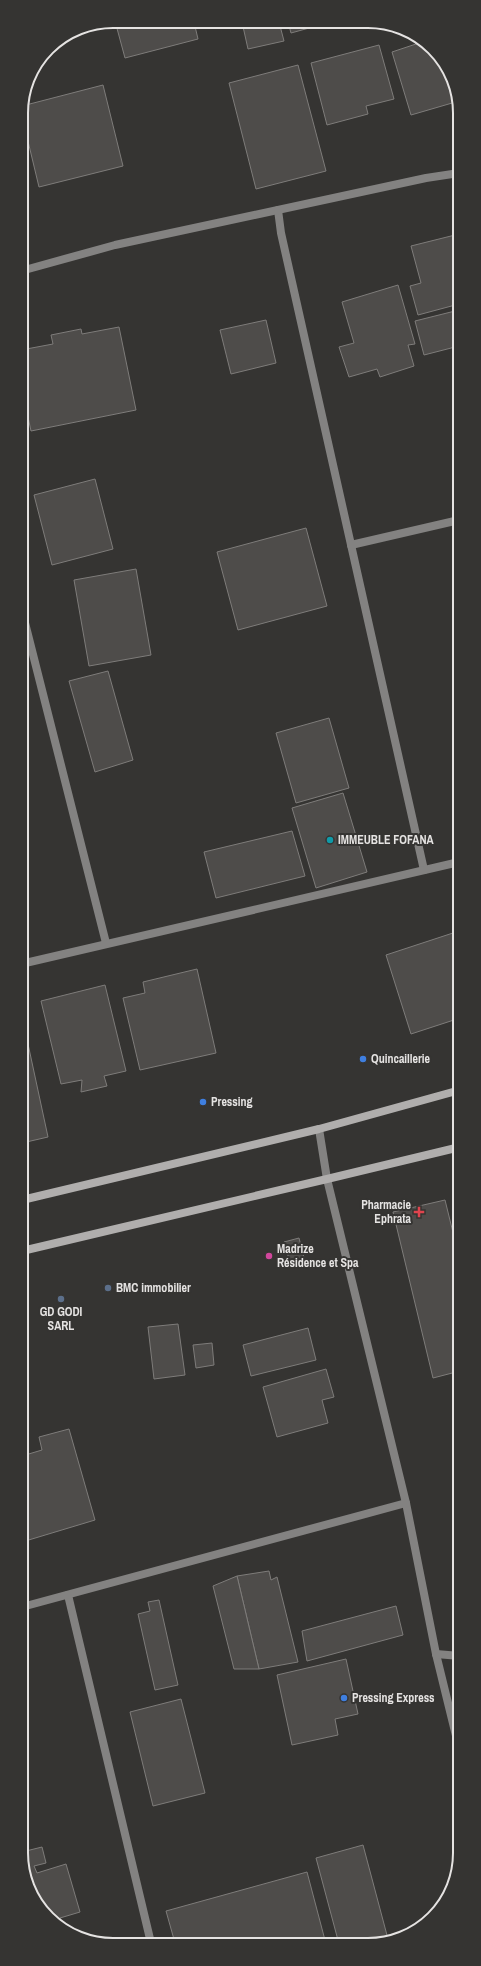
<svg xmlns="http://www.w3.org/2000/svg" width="481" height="1966" font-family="'Archivo Narrow',sans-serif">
<rect width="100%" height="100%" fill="#353432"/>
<g fill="#4e4c4a" stroke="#7e7c7a">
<path d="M 115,21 L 194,22 L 198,39 L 125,58 Z"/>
<path d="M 242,22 L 279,22 L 284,41 L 248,49 Z"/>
<path d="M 288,22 L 331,22 L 291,33 Z"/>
<path d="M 422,42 L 433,48 L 459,101 L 411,115 L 392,52 Z"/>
<path d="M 379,45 L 394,99 L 366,106 L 368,114 L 327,125 L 311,63 Z"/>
<path d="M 298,65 L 326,171 L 256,189 L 229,83 Z"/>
<path d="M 103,85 L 123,166 L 39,187 L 21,112 L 22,106 Z"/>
<path d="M 459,234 L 459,304 L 418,315 L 410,286 L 421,283 L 411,246 Z"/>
<path d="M 398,285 L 415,344 L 408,345 L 414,366 L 380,377 L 377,369 L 349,377 L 339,347 L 354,343 L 342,302 Z"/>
<path d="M 459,310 L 459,346 L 424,355 L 415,321 Z"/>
<path d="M 266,320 L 276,363 L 231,374 L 220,330 Z"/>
<path d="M 119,327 L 136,410 L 31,431 L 21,384 L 21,350 L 53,344 L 51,335 L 81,329 L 82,334 Z"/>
<path d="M 95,479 L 113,549 L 52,565 L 34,495 Z"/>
<path d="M 306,528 L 327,606 L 238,630 L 217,552 Z"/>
<path d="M 136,569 L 151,655 L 89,666 L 74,580 Z"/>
<path d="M 108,671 L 133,760 L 95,772 L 69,681 Z"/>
<path d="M 329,718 L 349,788 L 296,803 L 276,733 Z"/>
<path d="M 343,793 L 367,872 L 316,888 L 292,808 Z"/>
<path d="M 292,831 L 305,876 L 216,898 L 204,852 Z"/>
<path d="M 459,931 L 460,1018 L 411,1034 L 386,955 Z"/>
<path d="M 197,969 L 216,1053 L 140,1070 L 123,998 L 145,993 L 143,982 Z"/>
<path d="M 105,985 L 126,1071 L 104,1076 L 107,1086 L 81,1092 L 82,1080 L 61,1084 L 41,1001 Z"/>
<path d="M 22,1016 L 48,1137 L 22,1143 Z"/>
<path d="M 445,1200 L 460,1261 L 460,1371 L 433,1378 L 393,1212 Z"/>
<path d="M 299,1238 L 305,1262 L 291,1266 L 284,1242 Z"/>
<path d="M 22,1308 L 23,1332 L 22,1332 Z"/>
<path d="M 178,1324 L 185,1375 L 154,1379 L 148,1327 Z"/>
<path d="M 308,1328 L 316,1360 L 251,1376 L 243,1345 Z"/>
<path d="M 212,1343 L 214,1365 L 196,1368 L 193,1345 Z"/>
<path d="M 326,1369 L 334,1397 L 322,1400 L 328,1423 L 277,1437 L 263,1387 Z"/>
<path d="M 69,1429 L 95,1520 L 22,1542 L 22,1456 L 42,1450 L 39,1437 Z"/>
<path d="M 269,1571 L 271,1580 L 277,1577 L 298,1662 L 259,1669 L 237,1576 Z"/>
<path d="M 237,1576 L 259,1669 L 234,1669 L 213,1586 Z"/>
<path d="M 159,1600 L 178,1685 L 155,1690 L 138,1614 L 150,1611 L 148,1602 Z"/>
<path d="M 396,1606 L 403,1635 L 307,1661 L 302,1631 Z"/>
<path d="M 346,1659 L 358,1714 L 335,1719 L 338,1735 L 292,1745 L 277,1675 Z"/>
<path d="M 181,1699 L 205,1793 L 153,1806 L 130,1712 Z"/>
<path d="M 363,1845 L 388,1939 L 369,1944 L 339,1944 L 316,1858 Z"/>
<path d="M 42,1847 L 46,1863 L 34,1866 L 37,1873 L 66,1864 L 80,1912 L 60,1918 L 62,1924 L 44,1914 L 22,1865 L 22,1852 Z"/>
<path d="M 307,1872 L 326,1944 L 175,1943 L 166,1911 Z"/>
</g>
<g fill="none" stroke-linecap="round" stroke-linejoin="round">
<g stroke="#838281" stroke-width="8">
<path d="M 278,210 L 281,233 L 424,870"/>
<path d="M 21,271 L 115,245 L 426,178 L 459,173"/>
<path d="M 351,545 L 459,520"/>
<path d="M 21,607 L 106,943"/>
<path d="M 21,964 L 459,862"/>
<path d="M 319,1129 L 327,1179 L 406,1503 L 436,1654 L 460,1752"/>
<path d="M 68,1595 L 151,1943"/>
<path d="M 22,1607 L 406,1503"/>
<path d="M 436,1654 L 460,1656"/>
</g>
<g stroke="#b0aead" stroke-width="8">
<path d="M 22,1200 L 319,1129 L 460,1090"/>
<path d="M 22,1251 L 327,1179 L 460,1147"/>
</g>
</g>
<circle fill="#0f9aa8" stroke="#353432" stroke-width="1.5" cx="330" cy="840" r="4"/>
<g fill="#3f7fe0" stroke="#353432" stroke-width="1.5">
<circle cx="363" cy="1059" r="4"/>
<circle cx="203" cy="1102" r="4"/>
<circle cx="344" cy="1698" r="4"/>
</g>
<path fill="#e0444e" stroke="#353432" stroke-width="1.5" d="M417 1206h4v4h4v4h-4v4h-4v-4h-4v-4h4z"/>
<circle fill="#d1479c" stroke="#353432" stroke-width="1.5" cx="269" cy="1256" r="4"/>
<g fill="#5c6f8a" stroke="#353432" stroke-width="1.5">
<circle cx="108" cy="1288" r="4"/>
<circle cx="61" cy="1299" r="4"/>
</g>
<g text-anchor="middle" stroke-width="4" stroke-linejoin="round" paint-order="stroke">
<g font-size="12" font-weight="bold" fill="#e5e3e2" stroke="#353432" text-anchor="start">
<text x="338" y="844">IMMEUBLE FOFANA</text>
<text x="371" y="1063">Quincaillerie</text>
<text x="211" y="1106">Pressing</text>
<text x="411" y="1209" text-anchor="end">Pharmacie<tspan x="411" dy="14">Ephrata</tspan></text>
<text x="277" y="1253">Madrize<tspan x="277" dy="14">Résidence et Spa</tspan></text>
<text x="116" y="1292">BMC immobilier</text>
<text x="61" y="1316" text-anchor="middle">GD GODI<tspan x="61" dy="14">SARL</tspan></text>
<text x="352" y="1702">Pressing Express</text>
</g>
</g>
<path d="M0 0H481V1966H0ZM113 28H368A85 85 0 0 1 453 113V1853A85 85 0 0 1 368 1938H113A85 85 0 0 1 28 1853V113A85 85 0 0 1 113 28Z" fill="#353432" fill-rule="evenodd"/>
<path fill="none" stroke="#e5e3e2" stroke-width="2" d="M113 28H368A85 85 0 0 1 453 113V1853A85 85 0 0 1 368 1938H113A85 85 0 0 1 28 1853V113A85 85 0 0 1 113 28Z"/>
</svg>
